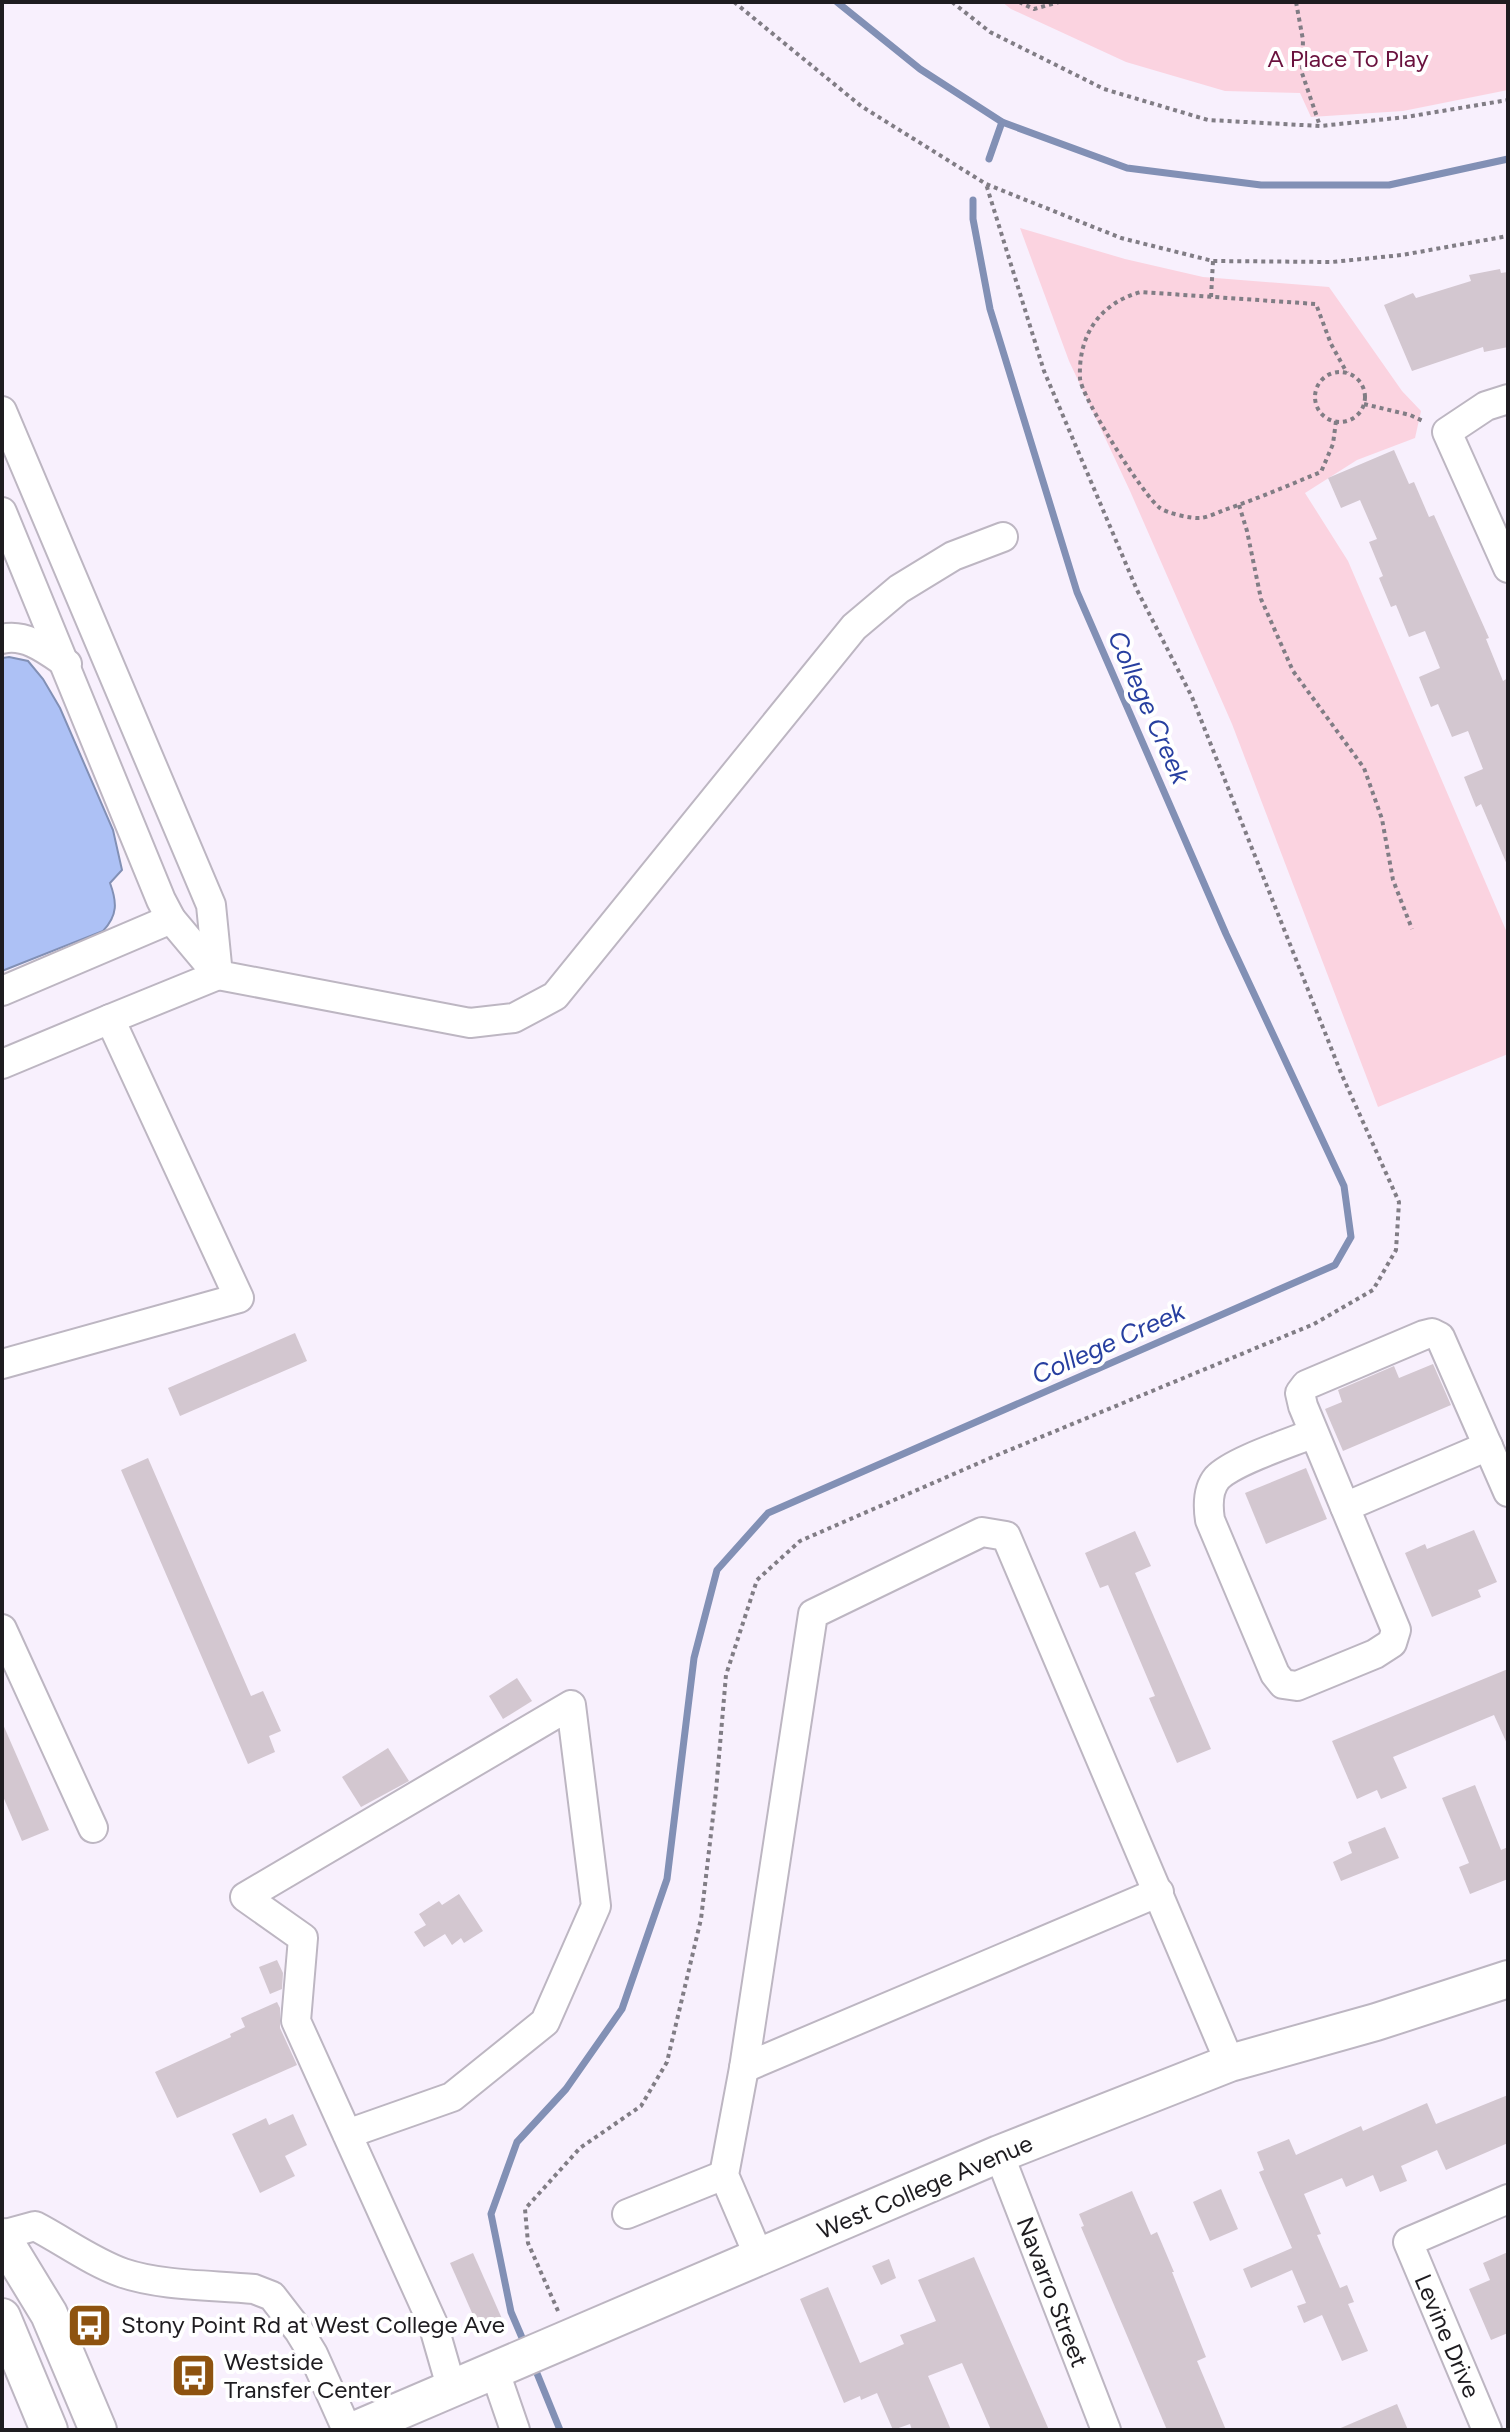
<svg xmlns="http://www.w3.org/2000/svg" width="1510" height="2432" font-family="Figtree,sans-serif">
<rect width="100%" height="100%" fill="#f8f0fd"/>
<g fill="#fbd3e0">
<path d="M 1002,2 L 1508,2 L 1508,90 L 1403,111 L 1311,117 L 1300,93 L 1225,91 L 1126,62 L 1011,9 Z"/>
<path d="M 1020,228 L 1125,259 L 1203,277 L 1329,287 L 1402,391 L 1421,411 L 1415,438 L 1357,460 L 1305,493 L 1348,561 L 1508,935 L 1508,1054 L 1378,1107 L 1232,724 L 1130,491 L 1069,361 Z"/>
</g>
<path fill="#adc1f5" stroke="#8290b5" stroke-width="2" d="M 9,657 L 28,661 L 43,679 L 60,708 L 113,830 L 122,870 L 110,883 C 117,902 118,915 103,931 L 2,971 L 2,658 Z"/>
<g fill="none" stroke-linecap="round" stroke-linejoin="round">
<g stroke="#8290b5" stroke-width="7">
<path d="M 837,2 L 920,69 L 1002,122 L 1127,168 L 1261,185 L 1389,185 L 1508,159"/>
<path d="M 989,159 L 1002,122"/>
<path d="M 526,2347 L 511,2312 L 491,2214 L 517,2142 L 566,2089 L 622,2009 L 667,1879 L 694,1658 L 717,1570 L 768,1513 L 1335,1265 L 1351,1237 L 1344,1186 L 1226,934 L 1077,592 L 990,309 L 973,219 L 973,200"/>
<path d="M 534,2366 L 560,2430"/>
</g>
</g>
<g fill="#d3c7d0">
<path d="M 1500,269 L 1501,273 L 1508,272 L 1508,347 L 1484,352 L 1483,347 L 1412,371 L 1384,305 L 1413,293 L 1416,298 L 1471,281 L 1469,275 Z"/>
<path d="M 1394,450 L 1409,484 L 1414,482 L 1429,517 L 1434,515 L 1489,638 L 1486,639 L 1503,681 L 1508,678 L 1508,867 L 1481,804 L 1476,807 L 1464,777 L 1483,769 L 1468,731 L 1452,737 L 1438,704 L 1431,707 L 1419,677 L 1440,668 L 1425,631 L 1409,637 L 1396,605 L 1391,607 L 1379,578 L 1383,576 L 1369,542 L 1377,539 L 1360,500 L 1341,508 L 1328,478 Z"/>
<path d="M 295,1333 L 307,1361 L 180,1416 L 168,1388 Z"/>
<path d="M 1433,1364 L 1451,1405 L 1343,1451 L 1325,1409 L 1342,1402 L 1338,1390 L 1394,1366 L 1399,1378 Z"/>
<path d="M 148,1458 L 251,1696 L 263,1691 L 281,1731 L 269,1736 L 275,1752 L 248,1764 L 121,1470 Z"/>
<path d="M 1306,1468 L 1327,1519 L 1266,1544 L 1245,1493 Z"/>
<path d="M 1474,1530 L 1497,1582 L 1478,1590 L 1481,1597 L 1432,1617 L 1405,1553 L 1425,1544 L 1427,1549 Z"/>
<path d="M 1135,1531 L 1151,1566 L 1135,1573 L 1211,1749 L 1177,1763 L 1149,1698 L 1155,1696 L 1108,1585 L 1100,1588 L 1085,1553 Z"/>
<path d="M 1508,1669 L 1508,1746 L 1494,1715 L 1393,1757 L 1407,1788 L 1381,1799 L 1377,1790 L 1357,1799 L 1332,1741 Z"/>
<path d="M 517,1678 L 532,1701 L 503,1719 L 489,1696 Z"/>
<path d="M 2,1722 L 49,1830 L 22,1841 L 2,1794 Z"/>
<path d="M 388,1748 L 409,1781 L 361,1807 L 342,1777 Z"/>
<path d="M 1475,1785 L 1501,1850 L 1508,1847 L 1508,1879 L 1470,1894 L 1459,1867 L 1469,1863 L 1442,1798 Z"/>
<path d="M 1385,1827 L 1399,1858 L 1341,1881 L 1333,1862 L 1352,1853 L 1348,1842 Z"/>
<path d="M 459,1894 L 483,1931 L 464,1943 L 461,1938 L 452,1945 L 445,1934 L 424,1947 L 414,1932 L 426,1925 L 419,1914 L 439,1901 L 442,1905 Z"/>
<path d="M 277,1960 L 283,1973 L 282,1989 L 270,1994 L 259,1967 Z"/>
<path d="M 277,2002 L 280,2008 L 280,2028 L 297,2065 L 177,2118 L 155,2072 L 231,2037 L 230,2034 L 245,2027 L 241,2018 Z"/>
<path d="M 1508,2095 L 1508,2143 L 1446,2170 L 1437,2150 L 1401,2166 L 1407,2181 L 1380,2192 L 1373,2175 L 1346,2187 L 1342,2178 L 1304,2194 L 1321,2234 L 1317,2235 L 1340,2288 L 1347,2285 L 1354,2302 L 1348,2304 L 1368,2351 L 1342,2361 L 1322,2315 L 1304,2323 L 1297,2306 L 1306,2303 L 1292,2270 L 1251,2288 L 1243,2269 L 1292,2248 L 1259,2172 L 1264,2170 L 1257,2152 L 1289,2139 L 1296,2155 L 1361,2126 L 1363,2131 L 1427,2103 L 1436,2124 Z"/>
<path d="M 293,2114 L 307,2145 L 285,2156 L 295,2176 L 260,2193 L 232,2134 L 266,2118 L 269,2125 Z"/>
<path d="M 1221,2189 L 1238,2229 L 1210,2241 L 1193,2202 Z"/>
<path d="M 1132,2191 L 1151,2235 L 1157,2232 L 1174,2272 L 1172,2272 L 1206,2357 L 1197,2361 L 1226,2430 L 1167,2430 L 1081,2227 L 1084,2226 L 1079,2214 Z"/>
<path d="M 1508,2252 L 1508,2333 L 1491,2340 L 1469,2289 L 1490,2280 L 1483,2263 Z"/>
<path d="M 473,2253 L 503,2321 L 480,2331 L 450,2263 Z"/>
<path d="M 974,2257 L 1049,2430 L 991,2430 L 962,2363 L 928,2376 L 951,2430 L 912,2430 L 910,2424 L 893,2430 L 877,2393 L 861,2400 L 860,2396 L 844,2403 L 800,2299 L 828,2287 L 860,2363 L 904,2344 L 900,2335 L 936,2321 L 918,2280 Z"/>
<path d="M 889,2259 L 896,2278 L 881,2285 L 872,2266 Z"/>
<path d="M 1397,2404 L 1408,2430 L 1336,2430 Z"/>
</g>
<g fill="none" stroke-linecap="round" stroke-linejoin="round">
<defs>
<g id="minor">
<path d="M 1508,399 L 1486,406 L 1447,432 L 1508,568"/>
<path d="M 2,411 L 211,905 L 218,975 L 470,1023 L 514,1018 L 555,996 L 854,627 L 899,589 L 953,556 L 1003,537"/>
<path d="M 2,512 L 161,900 L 171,919 L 218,975 L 110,1019"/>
<path d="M 2,639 C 26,633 48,651 67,664"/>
<path d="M 2,991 L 171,919"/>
<path d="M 2,1064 L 110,1019 L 239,1298 L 2,1364"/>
<path d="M 1314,1433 C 1290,1443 1233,1461 1217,1478 C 1207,1490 1208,1507 1210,1520 L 1275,1674 L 1283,1684 L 1297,1686 L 1375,1654 L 1392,1643 L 1396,1630 L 1303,1406 L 1300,1393 L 1306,1385 L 1424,1335 L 1432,1333 L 1440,1337 L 1508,1492"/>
<path d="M 1345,1507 L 1488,1446"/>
<path d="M 2,1629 L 93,1828"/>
<path d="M 744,2068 L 1159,1892"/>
<path d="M 347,2134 L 452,2097 L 545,2022 L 596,1906 L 571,1705 L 245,1897 L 303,1938 L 296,2021 L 433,2324 L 452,2390"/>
<path d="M 999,2154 L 1106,2430"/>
<path d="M 627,2214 L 724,2175"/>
<path d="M 2,2235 L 35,2226 C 64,2241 92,2262 123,2273 C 161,2286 213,2285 254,2289 L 272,2296 L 299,2331 L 313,2354 L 347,2430"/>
<path d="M 760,2259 L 724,2175 L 744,2068 L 813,1614 L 982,1532 L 1006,1536 L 1230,2063"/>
<path d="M 495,2372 L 515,2430"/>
<path d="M 1487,2430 L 1408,2242 L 1508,2199"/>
</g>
<g id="major">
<path d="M 2,2237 L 49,2314 L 98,2430"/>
<path d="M 2,2317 L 49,2430"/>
<path d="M 355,2430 L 999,2154 L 1230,2063 L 1376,2022 L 1508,1979"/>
</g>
</defs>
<use href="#minor" stroke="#bdb6c2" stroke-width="32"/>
<use href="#major" stroke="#bdb6c2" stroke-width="40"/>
<g stroke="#817d85" stroke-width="4" stroke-dasharray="4 4" stroke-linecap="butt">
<path d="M 734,2 L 861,106 L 986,184 L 1121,238 L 1213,261 L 1332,262 L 1402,255 L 1508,236"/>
<path d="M 952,2 L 990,32 L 1104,89 L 1208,120 L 1320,126 L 1406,117 L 1508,100"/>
<path d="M 1019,2 L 1034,9 L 1059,2"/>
<path d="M 1296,2 L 1303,40 L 1302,73 L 1320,126"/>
<path d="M 1211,297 L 1213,261"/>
<circle cx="1340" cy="397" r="25"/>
<path d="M 1364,404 L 1410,415 L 1423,421"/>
<path d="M 1336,421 L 1333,444 L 1321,472 C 1289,485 1257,499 1224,510 C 1217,513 1208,517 1201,518 C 1191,519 1167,513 1160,508 C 1144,497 1080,395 1080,378 C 1078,335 1100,303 1141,292 L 1316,304 L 1331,344 L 1347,373"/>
<path d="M 1239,505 L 1247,531 L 1261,599 L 1293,671 L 1364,768 L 1382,819 L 1393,880 L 1412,929"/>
<path d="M 558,2311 L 528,2243 L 525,2209 L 580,2148 L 641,2106 L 667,2062 L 701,1919 L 716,1791 L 726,1675 L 757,1580 L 800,1541 L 995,1456 L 1314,1324 L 1373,1290 L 1396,1250 L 1399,1202 L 1341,1073 L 1192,697 L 1137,590 L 1044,371 L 986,184"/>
</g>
<use href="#minor" stroke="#fff" stroke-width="28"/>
<use href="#major" stroke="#fff" stroke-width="36"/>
</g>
<defs>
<symbol id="bus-square" viewBox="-11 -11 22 22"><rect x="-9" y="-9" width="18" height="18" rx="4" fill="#8e5310" stroke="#fff"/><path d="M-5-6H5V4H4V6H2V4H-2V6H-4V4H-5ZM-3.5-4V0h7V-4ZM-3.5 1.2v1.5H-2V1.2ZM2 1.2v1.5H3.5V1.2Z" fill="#fff"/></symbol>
</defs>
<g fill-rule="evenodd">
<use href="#bus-square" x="64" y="2300" width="51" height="51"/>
<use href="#bus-square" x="168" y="2350" width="51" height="51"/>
</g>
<g text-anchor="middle" stroke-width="8" stroke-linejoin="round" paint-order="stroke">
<g font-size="24" fill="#6a123e" stroke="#fff">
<text x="1348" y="67">A Place To Play</text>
</g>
<g font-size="24" fill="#1e1c20" stroke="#fff">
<text transform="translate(925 2187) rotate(-23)" y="8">West College Avenue</text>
<text transform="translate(1052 2292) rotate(69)" y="8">Navarro Street</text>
<text transform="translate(1447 2336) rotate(67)" y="8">Levine Drive</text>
</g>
<g font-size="24" fill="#1e1c20" stroke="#fff" text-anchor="start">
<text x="121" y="2333">Stony Point Rd at West College Ave</text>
<text x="224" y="2370">Westside<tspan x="224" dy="28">Transfer Center</tspan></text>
</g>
<g font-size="26" font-style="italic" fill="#273fa0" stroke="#fff">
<text transform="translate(1149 707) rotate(66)" y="9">College Creek</text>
<text transform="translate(1108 1343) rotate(-24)" y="9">College Creek</text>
</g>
</g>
<rect width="1510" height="2432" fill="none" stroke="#1e1c20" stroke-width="8"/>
</svg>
